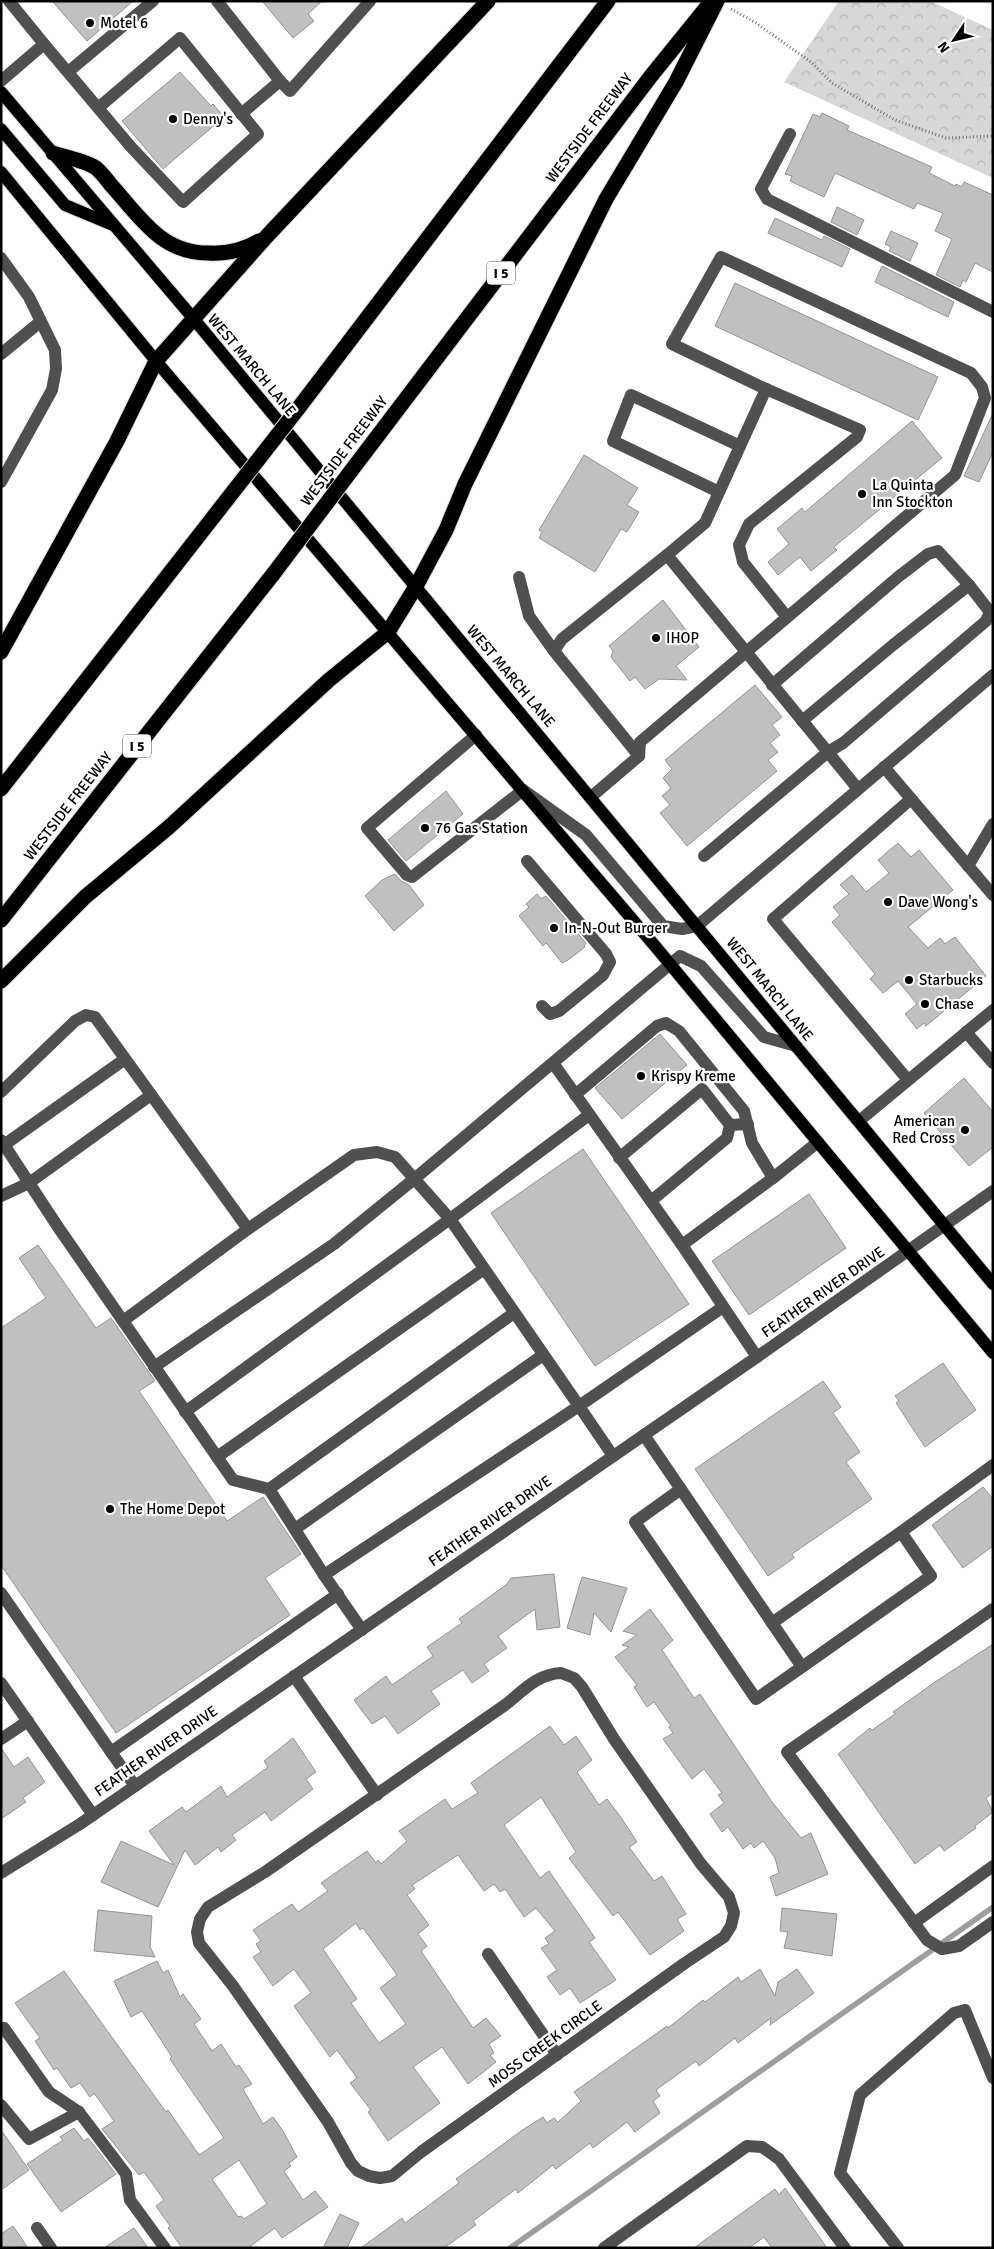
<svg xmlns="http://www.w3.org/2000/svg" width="994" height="2249" font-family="Signika,sans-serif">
<defs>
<pattern id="park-crowns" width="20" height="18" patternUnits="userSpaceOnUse" patternTransform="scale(1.25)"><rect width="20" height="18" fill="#d7d7d7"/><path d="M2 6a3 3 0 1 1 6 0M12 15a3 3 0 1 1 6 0" fill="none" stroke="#b7b7b7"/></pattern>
</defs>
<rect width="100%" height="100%" fill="#fff"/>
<path fill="url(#park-crowns)" d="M 839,1 L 930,1 L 993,30 L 993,178 L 784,82 Z"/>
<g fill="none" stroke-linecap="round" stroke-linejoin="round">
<path stroke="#9e9e9e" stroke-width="5.5" d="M 510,2248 L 993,1907"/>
</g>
<g fill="#c0c0c0" stroke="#949494" fill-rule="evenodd">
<path d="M 52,1 L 133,1 L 87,41 Z"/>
<path d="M 262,1 L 322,1 L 308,14 L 314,21 L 293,38 Z"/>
<path d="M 180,72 L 211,106 L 213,104 L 224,117 L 163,169 L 122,121 Z"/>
<path d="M 822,113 L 849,126 L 847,130 L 932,167 L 929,173 L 955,186 L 956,184 L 962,187 L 964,182 L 993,195 L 993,272 L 975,263 L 966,282 L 963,280 L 960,287 L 936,275 L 952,239 L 935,231 L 943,213 L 917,203 L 914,209 L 835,173 L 824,197 L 790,181 L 792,176 L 785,174 L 813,114 L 820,117 Z"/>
<path d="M 837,207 L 864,220 L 857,235 L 831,222 Z"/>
<path d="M 775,218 L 822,240 L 824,236 L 850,249 L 842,267 L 768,233 Z"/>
<path d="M 891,231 L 918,243 L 910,261 L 889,251 L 891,247 L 885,244 Z"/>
<path d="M 882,266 L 954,302 L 948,317 L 875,282 Z"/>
<path d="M 735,283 L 938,377 L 918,420 L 715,326 Z"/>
<path d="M 993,413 L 993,452 L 979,482 L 964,476 Z"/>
<path d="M 912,421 L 942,458 L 834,547 L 837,550 L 811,571 L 800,557 L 778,575 L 768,562 L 789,544 L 777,529 L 802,508 L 805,512 Z"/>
<path d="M 584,455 L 638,488 L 627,505 L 639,512 L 627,532 L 621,529 L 595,572 L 539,538 L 542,532 L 539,530 Z"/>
<path d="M 663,600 L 699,647 L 676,666 L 687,680 L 659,679 L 645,689 L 635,677 L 630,681 L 611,657 L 613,651 L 609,646 Z"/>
<path d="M 755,685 L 782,717 L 772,725 L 780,735 L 770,743 L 778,752 L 768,760 L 777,771 L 687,846 L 660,813 L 670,805 L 662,796 L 671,788 L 663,778 L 672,769 L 665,760 Z"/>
<path d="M 446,791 L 463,814 L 406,861 L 388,840 Z"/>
<path d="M 898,843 L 911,857 L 919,850 L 953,890 L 908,927 L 928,948 L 940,938 L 945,944 L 955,937 L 986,976 L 926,1026 L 924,1023 L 917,1029 L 905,1014 L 917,1004 L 898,981 L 883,993 L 870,979 L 875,974 L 832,922 L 840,915 L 833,907 L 849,894 L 840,885 L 852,875 L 866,892 L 889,873 L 878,860 Z"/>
<path d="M 395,874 L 401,881 L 409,885 L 424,905 L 394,931 L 365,896 L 382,880 Z"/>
<path d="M 537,894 L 541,899 L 546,896 L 586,943 L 584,946 L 585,947 L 568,960 L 562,963 L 546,943 L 543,946 L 519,916 L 529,907 L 526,904 Z"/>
<path d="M 660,1034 L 687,1065 L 622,1119 L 595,1088 Z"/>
<path d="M 964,1078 L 993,1112 L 993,1147 L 969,1166 L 924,1113 Z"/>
<path d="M 583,1149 L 689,1304 L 595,1366 L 491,1213 Z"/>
<path d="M 809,1194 L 846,1248 L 749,1315 L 712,1261 Z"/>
<path d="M 38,1245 L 96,1328 L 111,1318 L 155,1381 L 139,1391 L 227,1521 L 263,1497 L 301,1554 L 265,1578 L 290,1615 L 116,1733 L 1,1565 L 1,1328 L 46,1298 L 19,1258 Z"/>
<path d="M 943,1363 L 976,1410 L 925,1447 L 896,1403 L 899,1401 L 895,1396 Z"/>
<path d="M 823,1381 L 841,1407 L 833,1413 L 860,1452 L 846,1462 L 872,1499 L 792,1554 L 794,1558 L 768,1576 L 695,1469 Z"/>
<path d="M 983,1487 L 993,1499 L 993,1546 L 963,1568 L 932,1525 Z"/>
<path d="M 554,1574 L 560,1627 L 537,1630 L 535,1609 L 498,1636 L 507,1648 L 484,1664 L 489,1671 L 472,1683 L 463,1670 L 431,1691 L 440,1704 L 398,1734 L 385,1716 L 372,1724 L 354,1700 L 386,1676 L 392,1685 L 433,1656 L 427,1647 L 462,1623 L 459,1619 L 507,1584 L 511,1578 Z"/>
<path d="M 582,1577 L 627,1588 L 611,1632 L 594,1613 L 590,1635 L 567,1628 Z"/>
<path d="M 650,1609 L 673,1640 L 662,1650 L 694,1698 L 700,1694 L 772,1802 L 801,1838 L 811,1833 L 828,1874 L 776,1896 L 770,1877 L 779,1873 L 775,1858 L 763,1841 L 754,1848 L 751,1843 L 743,1849 L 728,1827 L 722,1832 L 710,1814 L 724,1803 L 718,1795 L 722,1793 L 704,1769 L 692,1779 L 663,1739 L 673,1733 L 669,1727 L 671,1726 L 654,1702 L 647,1707 L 634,1687 L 637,1685 L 615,1657 L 629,1647 L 622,1645 L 637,1635 L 623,1631 Z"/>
<path d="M 993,1644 L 993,1793 L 986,1798 L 993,1812 L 975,1826 L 976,1828 L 944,1851 L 940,1845 L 915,1864 L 838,1754 L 870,1728 L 872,1730 L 895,1714 L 893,1712 L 935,1682 Z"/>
<path d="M 550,1726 L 564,1745 L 576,1736 L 592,1760 L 577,1772 L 599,1805 L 607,1799 L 620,1816 L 637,1842 L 629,1847 L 654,1881 L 662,1876 L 686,1914 L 677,1919 L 684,1931 L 650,1955 L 618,1912 L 613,1916 L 569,1858 L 576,1852 L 541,1797 L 504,1825 L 540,1878 L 549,1871 L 595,1938 L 589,1942 L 616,1980 L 580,2003 L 570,1988 L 560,1995 L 547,1977 L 557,1970 L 541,1948 L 549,1944 L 545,1938 L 555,1931 L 536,1908 L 524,1917 L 505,1889 L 500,1892 L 494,1884 L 484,1891 L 458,1855 L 412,1885 L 415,1889 L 407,1895 L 429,1925 L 418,1934 L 427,1946 L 421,1951 L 473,2028 L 486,2018 L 501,2036 L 489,2044 L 494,2053 L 490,2055 L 496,2062 L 468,2084 L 442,2047 L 413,2067 L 440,2103 L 388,2141 L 368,2112 L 371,2110 L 350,2083 L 357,2078 L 337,2050 L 330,2057 L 294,2006 L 311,1993 L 294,1969 L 273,1986 L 253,1957 L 261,1952 L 256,1944 L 261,1941 L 253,1930 L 292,1904 L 298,1912 L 328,1891 L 321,1883 L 367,1851 L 376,1863 L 378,1860 L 381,1864 L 407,1841 L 399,1831 L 445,1799 L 452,1809 L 478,1793 L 471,1783 ZM 356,1923 L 360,1930 L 363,1928 L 397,1975 L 380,1988 L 406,2024 L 379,2043 L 351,2003 L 357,1999 L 323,1949 Z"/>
<path d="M 293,1738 L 316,1772 L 306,1779 L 313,1789 L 271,1821 L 265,1812 L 232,1835 L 236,1840 L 221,1852 L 218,1847 L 195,1865 L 185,1850 L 158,1907 L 101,1882 L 121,1841 L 174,1865 L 149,1831 L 182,1807 L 186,1812 L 221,1786 L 227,1797 L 268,1767 L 264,1761 Z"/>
<path d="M 1,1748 L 14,1767 L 28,1757 L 45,1782 L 23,1798 L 26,1802 L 1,1819 Z"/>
<path d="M 782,1908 L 837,1914 L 832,1956 L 784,1948 L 788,1932 L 780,1931 Z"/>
<path d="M 98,1910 L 152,1916 L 150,1947 L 155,1957 L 94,1951 Z"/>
<path d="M 157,1961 L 163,1973 L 168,1970 L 180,1997 L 183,1994 L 201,2019 L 194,2024 L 212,2051 L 221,2044 L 236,2067 L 239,2065 L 252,2084 L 243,2089 L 263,2124 L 273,2117 L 283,2131 L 297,2157 L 289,2163 L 291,2166 L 284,2171 L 303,2200 L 315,2191 L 328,2207 L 282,2238 L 275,2228 L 248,2248 L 182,2248 L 168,2228 L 170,2226 L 156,2206 L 164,2200 L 144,2172 L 139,2175 L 102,2129 L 114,2121 L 94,2093 L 90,2097 L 80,2083 L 71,2088 L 57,2068 L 54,2070 L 35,2041 L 40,2038 L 15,2003 L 64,1971 L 166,2112 L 168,2110 L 199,2155 L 224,2138 L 170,2059 L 172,2057 L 142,2011 L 131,2017 L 114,1981 ZM 239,2160 L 267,2204 L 244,2219 L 241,2216 L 238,2217 L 212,2179 Z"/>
<path d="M 760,1969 L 775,1996 L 778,1982 L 797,1969 L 814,1993 L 770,2025 L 771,2018 L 738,2043 L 735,2038 L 699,2066 L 696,2061 L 656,2090 L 660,2096 L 653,2101 L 660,2113 L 635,2132 L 627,2122 L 593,2148 L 590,2143 L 556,2169 L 553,2165 L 518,2193 L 516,2189 L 473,2221 L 476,2225 L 444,2248 L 361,2248 L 402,2218 L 405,2223 L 459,2183 L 456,2179 L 521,2131 L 543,2117 L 547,2123 L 554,2118 L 558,2122 L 581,2101 L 574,2092 L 667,2026 L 668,2028 L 703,2000 L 705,2002 L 738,1977 L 741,1982 Z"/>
<path d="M 74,2128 L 84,2141 L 88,2138 L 116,2174 L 61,2212 L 27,2164 L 63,2140 L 60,2137 Z"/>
<path d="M 1,2130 L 29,2170 L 1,2190 Z"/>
<path d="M 785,2188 L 827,2248 L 772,2248 L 764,2237 L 749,2248 L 694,2248 L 775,2189 L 779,2195 Z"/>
<path d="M 340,2214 L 359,2223 L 347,2248 L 323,2248 Z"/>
<path d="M 13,2226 L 28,2248 L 5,2248 L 1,2243 L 1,2234 Z"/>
<path d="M 134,2228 L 148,2248 L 104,2248 Z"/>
</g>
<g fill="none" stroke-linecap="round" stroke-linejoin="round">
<defs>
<g id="major">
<path d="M 1,92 L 193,318 L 993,1284"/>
<path d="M 1,129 L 65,205 L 113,225"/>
<path d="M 1,172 L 156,361 L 655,946 L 993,1353"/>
</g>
<g id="highway">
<path d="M 53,153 C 64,157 87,161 96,168 C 102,173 107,180 111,185 C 140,217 161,253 208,253 C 226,254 244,250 259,241"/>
<path d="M 297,410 L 608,1"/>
<path d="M 351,471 L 651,76 L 706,8"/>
<path d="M 1,652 L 117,441 L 156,361 L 267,236 L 488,1"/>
<path d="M 1,789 L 211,520"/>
<path d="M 1,920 L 274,573"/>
<path d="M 1,981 L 85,897 L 169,827 L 329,680 L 388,632 L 415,588 L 446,530 L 465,484 L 606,199 L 676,82 L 717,1"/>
</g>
</defs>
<use href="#major" stroke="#dbdbdb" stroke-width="14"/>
<use href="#highway" stroke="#dbdbdb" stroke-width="17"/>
<path stroke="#727272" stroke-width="3" stroke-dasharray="1 2.5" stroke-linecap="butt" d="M 731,9 L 756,23 L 811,62 L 832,83 L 895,120 L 946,138 L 993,136"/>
<g stroke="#505050" stroke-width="12">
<path d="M 217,1 L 280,81 L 290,91 L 370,1"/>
<path d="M 44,44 L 131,147 L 183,202 L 258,134 L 180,38 L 98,108"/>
<path d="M 68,72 L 153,1"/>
<path d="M 1,81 L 44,44 L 9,1"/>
<path d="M 241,114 L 280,81"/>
<path d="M 790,134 L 761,189 L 767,199 L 993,312"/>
<path d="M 1,258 L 29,297 L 55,350 L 56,369 L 52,390 L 1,482"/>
<path d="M 1,354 L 40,322"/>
<path d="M 766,389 L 860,430 L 857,437 L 749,524 L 739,545 L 743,562 L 787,617"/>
<path d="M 719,492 L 613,441 L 631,395 L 740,446"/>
<path d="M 519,577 L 529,616 L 554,651"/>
<path d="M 772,685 L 898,577 L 928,554 L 938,551 L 969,585"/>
<path d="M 476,735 L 367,828 L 407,875 L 412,877 L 523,790 L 586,835 L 663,926 L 682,929 L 697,926 L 993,675"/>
<path d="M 639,756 L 554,651 L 562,639 L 667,555"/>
<path d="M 884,767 L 993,895"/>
<path d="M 591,797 L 639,756 L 640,742 L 955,475 L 985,398 L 982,387 L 971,373 L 721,257 L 672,344 L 766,389 L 705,523 L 667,555 L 858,789"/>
<path d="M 704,856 L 828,752 L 843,743 L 986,621 L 990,612 L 969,585 L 893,645 L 802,721"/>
<path d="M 527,861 L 606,954 L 610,962 L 603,975 L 559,1011 L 550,1014 L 542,1006"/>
<path d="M 968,866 L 993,824"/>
<path d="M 966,1032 L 993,1063"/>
<path d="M 553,1063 L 682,1245 L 757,1357"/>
<path d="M 908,1080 L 773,919 L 911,799"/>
<path d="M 1,1092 L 75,1021 L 86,1015 L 95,1017 L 248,1229 L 354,1155 L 377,1152 L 395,1157 L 450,1219 L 589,1115"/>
<path d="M 575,1095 L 657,1026 L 666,1023 L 679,1031 L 744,1111 L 752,1143 L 773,1178 L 818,1142"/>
<path d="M 859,1121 L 993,1010"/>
<path d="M 1,1140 L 58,1227 L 233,1480 L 269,1489 L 324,1575"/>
<path d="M 4,1145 L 125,1059"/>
<path d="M 619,1158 L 702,1089 L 730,1125 L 748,1124"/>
<path d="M 1,1196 L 29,1183 L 151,1095"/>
<path d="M 651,1201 L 727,1138 L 730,1125"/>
<path d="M 682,1245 L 773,1178"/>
<path d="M 123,1321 L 248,1229"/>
<path d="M 154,1367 L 334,1244 L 413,1180 L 680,956 L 701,966 L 764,1037 L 796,1046"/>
<path d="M 185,1412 L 450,1219 L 579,1406 L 324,1575 L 362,1630"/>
<path d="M 644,1435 L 802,1667 L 931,1576 L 901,1532 L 993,1465"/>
<path d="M 613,1456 L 579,1406 L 723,1307"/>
<path d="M 217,1457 L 484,1269"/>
<path d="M 269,1489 L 514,1313"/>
<path d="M 681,1489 L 635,1522 L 756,1699 L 802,1667"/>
<path d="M 295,1529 L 543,1355"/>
<path d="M 1,1593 L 111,1752 L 338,1594"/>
<path d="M 993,1609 L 787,1752 L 927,1940 L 942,1949 L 959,1946 L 993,1922"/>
<path d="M 772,1623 L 901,1532"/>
<path d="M 561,1673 L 574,1678 L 582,1687 L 614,1739 L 701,1864 L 729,1897 L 734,1913 L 731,1926 L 724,1937 L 685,1963 L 421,2152 L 392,2176 L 380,2178 L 369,2176 L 358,2171 L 351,2163 L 328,2122 L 233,1986 L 199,1943 L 197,1932 L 200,1919 L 208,1907 L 265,1872 L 505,1705 C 523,1691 537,1674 561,1673 Z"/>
<path d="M 294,1676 L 377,1795"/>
<path d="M 1,1683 L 93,1815"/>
<path d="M 1,1739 L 28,1721"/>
<path d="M 111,1752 L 135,1786"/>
<path d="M 1,1873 L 80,1824 L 757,1357 L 993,1191"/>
<path d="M 914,1923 L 993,1866"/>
<path d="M 488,1954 L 557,2055"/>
<path d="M 1,2030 L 4,2028 L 49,2092 L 79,2112 L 126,2174 L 130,2200 L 165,2248"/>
<path d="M 1,2105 L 29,2139 L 79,2112"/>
<path d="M 37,2228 L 51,2248"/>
<path d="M 604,2248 L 747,2146 L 762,2147 L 779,2159 L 845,2248"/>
<path d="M 898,2248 L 840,2173 L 860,2095 L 954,2013 L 965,2010 L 993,2078"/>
</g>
<use href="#major" stroke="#000" stroke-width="12"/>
<use href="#highway" stroke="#000" stroke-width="15"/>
<defs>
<g id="highway-bridge">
<path d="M 211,520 L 297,410"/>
<path d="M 274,573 L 351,471"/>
</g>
</defs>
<use href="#highway-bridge" stroke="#dbdbdb" stroke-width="17" stroke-linecap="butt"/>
<use href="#highway-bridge" stroke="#000" stroke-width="15"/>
</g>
<g fill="#000" stroke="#fff" stroke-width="2">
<circle cx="90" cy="23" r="5"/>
<circle cx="173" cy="119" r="5"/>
<circle cx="862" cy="494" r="5"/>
<circle cx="656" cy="638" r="5"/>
<circle cx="425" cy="828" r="5"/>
<circle cx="888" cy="902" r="5"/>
<circle cx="554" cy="928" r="5"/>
<circle cx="909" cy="980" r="5"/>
<circle cx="925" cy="1004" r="5"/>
<circle cx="641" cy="1076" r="5"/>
<circle cx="965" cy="1130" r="5"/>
<circle cx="110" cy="1509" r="5"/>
</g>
<g text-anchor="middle" stroke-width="4.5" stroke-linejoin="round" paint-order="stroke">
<g fill="#fff" stroke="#4c4c4c" stroke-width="1">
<rect x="487" y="261.5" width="28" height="23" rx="4"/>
<rect x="123" y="734.5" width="28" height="23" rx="4"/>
</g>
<g font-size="14" font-weight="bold" fill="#000">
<text x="501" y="278">I 5</text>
<text x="137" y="751">I 5</text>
</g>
<g font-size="15" fill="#000" stroke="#fff" text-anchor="start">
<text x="100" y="28">Motel 6</text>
<text x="183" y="124">Denny's</text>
<text x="872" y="490">La Quinta<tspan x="872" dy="17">Inn Stockton</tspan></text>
<text x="666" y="643">IHOP</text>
<text x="435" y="833">76 Gas Station</text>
<text x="898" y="907">Dave Wong's</text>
<text x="564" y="933">In-N-Out Burger</text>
<text x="919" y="985">Starbucks</text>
<text x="935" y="1009">Chase</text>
<text x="651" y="1081">Krispy Kreme</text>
<text x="955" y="1126" text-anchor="end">American<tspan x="955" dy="17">Red Cross</tspan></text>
<text x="120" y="1514">The Home Depot</text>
</g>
<g font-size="15" fill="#000" stroke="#fff">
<text transform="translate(589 128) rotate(-53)" y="5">WESTSIDE FREEWAY</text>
<text transform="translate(252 365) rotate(50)" y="5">WEST MARCH LANE</text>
<text transform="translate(344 451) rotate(-53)" y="5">WESTSIDE FREEWAY</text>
<text transform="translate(511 676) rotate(50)" y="5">WEST MARCH LANE</text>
<text transform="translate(68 806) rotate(-52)" y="5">WESTSIDE FREEWAY</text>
<text transform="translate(770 989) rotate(51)" y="5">WEST MARCH LANE</text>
<text transform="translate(823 1292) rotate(-35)" y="5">FEATHER RIVER DRIVE</text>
<text transform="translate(490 1521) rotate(-35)" y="5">FEATHER RIVER DRIVE</text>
<text transform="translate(156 1751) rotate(-35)" y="5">FEATHER RIVER DRIVE</text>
<text transform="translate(545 2044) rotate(-36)" y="5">MOSS CREEK CIRCLE</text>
</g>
</g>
<rect width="994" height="2249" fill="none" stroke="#000000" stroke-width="5"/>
<g transform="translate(954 40) rotate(235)" stroke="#ffffff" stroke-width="4" paint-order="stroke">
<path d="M0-4L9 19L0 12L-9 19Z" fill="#000000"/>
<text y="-8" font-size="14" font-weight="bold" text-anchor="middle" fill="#000000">N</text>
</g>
</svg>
